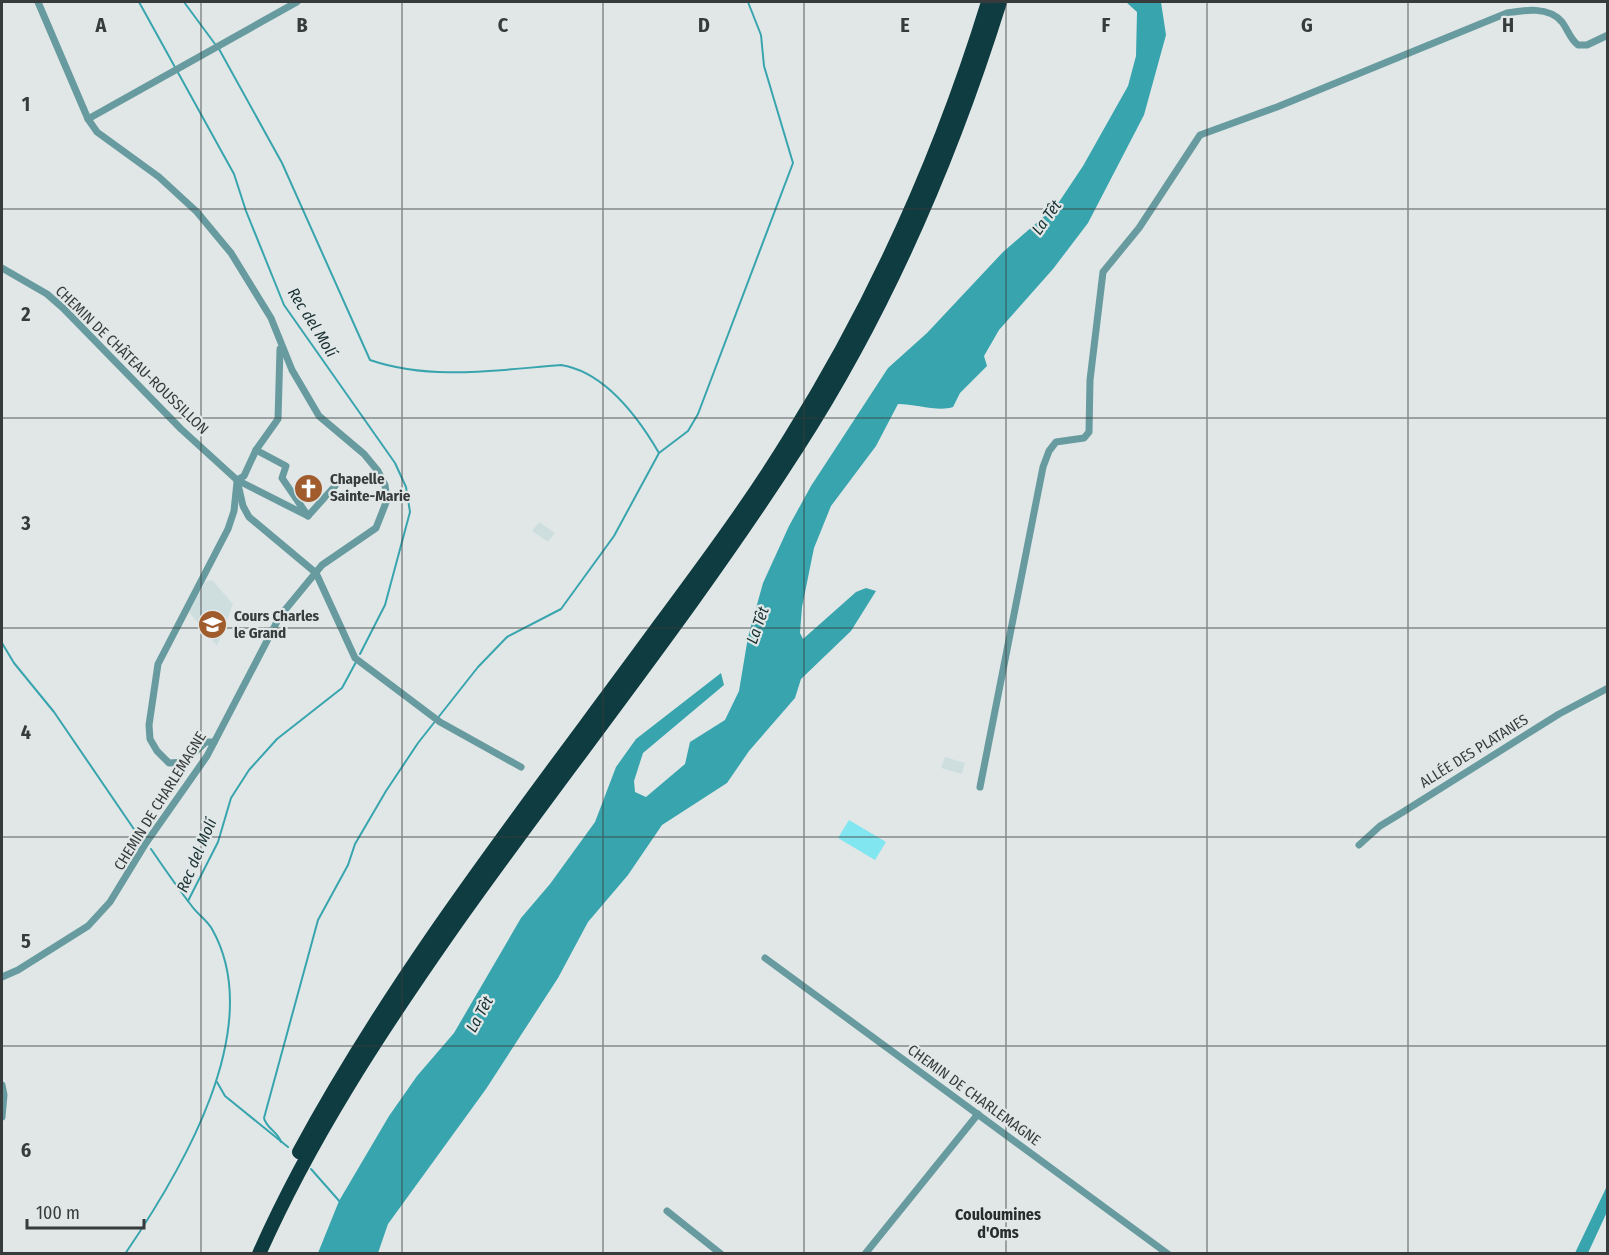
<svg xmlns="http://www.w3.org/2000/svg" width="1609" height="1255" font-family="'Fira Sans Condensed',sans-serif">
<rect width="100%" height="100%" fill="#e1e7e7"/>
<g fill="#cededf">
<path d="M 539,522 L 555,533 L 548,542 L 532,531 Z"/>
<path d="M 212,580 L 233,604 L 217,646 L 189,612 L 205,582 Z"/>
<path d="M 945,757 L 965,763 L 962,774 L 941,768 Z"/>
</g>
<path fill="#81e6ef" d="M 849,820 L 886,842 L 875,860 L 838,838 Z"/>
<g fill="#38a5ae">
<path d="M 1126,2 L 1161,2 L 1166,35 L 1144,115 L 1088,223 L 1053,269 L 999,330 L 984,356 L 987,366 L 960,393 L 953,407 C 939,412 915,404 898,404 L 876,446 L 831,506 L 814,548 L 802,607 L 800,633 L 803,639 L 856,592 L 866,588 L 876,591 L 851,631 L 801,679 L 795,698 L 749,751 L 727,783 L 662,825 L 628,875 L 588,922 L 558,978 L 486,1089 L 388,1224 L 378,1253 L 318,1253 L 339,1201 L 389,1116 L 417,1076 L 454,1033 L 521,918 L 550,884 L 595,822 L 616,767 L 636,739 L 721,673 L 724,685 L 643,753 L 634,781 L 635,792 L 646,797 L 685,764 L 690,742 L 725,720 L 739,691 L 748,637 L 763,583 L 789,526 L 811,486 L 888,368 L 927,333 L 1003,252 L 1057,205 L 1083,166 L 1128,86 L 1136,56 L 1137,12 Z"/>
<path d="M 1607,1186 L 1607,1212 L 1588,1253 L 1575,1253 Z"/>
</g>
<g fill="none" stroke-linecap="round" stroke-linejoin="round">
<g stroke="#38a5ae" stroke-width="2">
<path d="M 139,2 L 234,174 L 246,211 L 284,305 L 395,463 L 406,487 L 410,512 L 385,605 L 360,654"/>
<path d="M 184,2 L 215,44"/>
<path d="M 219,49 L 282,163 L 370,360 C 431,381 497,370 561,365 C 605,372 638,417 659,453"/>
<path d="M 2,643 L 14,663 L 54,712 L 140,838"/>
<path d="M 188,901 L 218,842 L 231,798 L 249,770 L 277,739 L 342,688 L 356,662"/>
<path d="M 217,1082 L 225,1096 L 288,1147"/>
<path d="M 281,1142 C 278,1132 266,1128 264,1118 L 318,920 L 348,865 L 355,844 L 386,791 L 418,743 L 478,667 L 507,637 L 561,609 L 614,536 L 659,453 L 688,431 L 698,414 L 793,163 L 764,66 L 761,35 L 748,2"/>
<path d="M 311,1169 L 341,1203"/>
<path d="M 125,1254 C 180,1173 268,1028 212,929 C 207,920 197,914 191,905 C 177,887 164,868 151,849"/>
</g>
<g stroke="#689b9f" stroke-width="7">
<path d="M 88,119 L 297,2"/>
<path d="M 2,268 L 47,294 L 63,308 L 181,429 L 237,480 L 308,516 L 335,486"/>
<path d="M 256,450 L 286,466 L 282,478 L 308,516"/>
<path d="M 237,480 L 243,506 L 249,517 L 316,573 L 355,658 L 440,722 L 521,767"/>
<path d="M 237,480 L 244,476 L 256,450 L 278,419 L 280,349"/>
<path d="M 214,742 L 206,742 L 184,762 L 169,763 L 157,751 L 150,739 L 149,725 L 158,664 L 228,529 L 234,511 L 237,482"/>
<path d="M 980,787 L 1043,467 L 1049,451 L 1056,442 L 1084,438 L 1089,432 L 1090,380 L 1103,272 L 1139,228 L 1200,135 L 1277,107 L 1507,13 C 1524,10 1549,6 1562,22 C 1568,30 1570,39 1578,45 L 1587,45 L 1608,35"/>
<path d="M 1359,845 L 1380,826 L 1403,812 L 1559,714 L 1608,688"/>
<path d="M 765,958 L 1168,1254"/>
<path d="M 2,977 L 18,970 L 88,926 L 110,902 L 146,843 L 207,756 L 280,616 L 322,565 L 376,528 L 387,500 L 385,485 L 378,471 L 364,454 L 319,416 L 292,370 L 271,318 L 231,253 L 197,212 L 159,177 L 97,132 L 88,119 L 38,2"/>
<path d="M 2,1085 L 4,1095 L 2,1117"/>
<path d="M 667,1211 L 721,1254"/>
<path d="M 865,1254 L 978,1114"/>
</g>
<g stroke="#0e3c40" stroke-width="14">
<path d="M 299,1152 C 400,965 533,798 658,627 C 704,565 750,503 790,438 C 875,302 941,155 988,2"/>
<path d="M 259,1254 C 310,1139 378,1035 450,932 C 564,770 690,615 797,448 C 886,310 951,159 1000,2"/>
</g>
</g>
<path fill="none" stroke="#383b3b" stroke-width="1.5" stroke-opacity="0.55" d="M 201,2 L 201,1254M 402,2 L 402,1254M 603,2 L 603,1254M 804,2 L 804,1254M 1006,2 L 1006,1254M 1207,2 L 1207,1254M 1408,2 L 1408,1254M 2,209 L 1608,209M 2,418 L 1608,418M 2,628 L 1608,628M 2,837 L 1608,837M 2,1046 L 1608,1046"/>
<defs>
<symbol id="church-disc" viewBox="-11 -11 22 22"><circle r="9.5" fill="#a05c2d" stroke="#e1e7e7"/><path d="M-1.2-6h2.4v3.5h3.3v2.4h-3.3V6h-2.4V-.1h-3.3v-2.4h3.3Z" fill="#fff"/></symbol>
<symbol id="school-disc" viewBox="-11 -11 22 22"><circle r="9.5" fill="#a05c2d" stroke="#e1e7e7"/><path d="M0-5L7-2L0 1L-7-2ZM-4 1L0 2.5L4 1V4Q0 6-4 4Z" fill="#fff"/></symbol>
</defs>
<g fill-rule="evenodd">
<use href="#church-disc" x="292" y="472" width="33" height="33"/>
<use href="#school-disc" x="196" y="608" width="33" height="33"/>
</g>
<g text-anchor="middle" stroke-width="4.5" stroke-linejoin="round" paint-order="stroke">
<g font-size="15" fill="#383b3b" stroke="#e1e7e7">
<text transform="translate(132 360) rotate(44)" y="5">CHEMIN DE CHÂTEAU-ROUSSILLON</text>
<text transform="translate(1474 751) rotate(-32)" y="5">ALLÉE DES PLATANES</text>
<text transform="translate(160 801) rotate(-58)" y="5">CHEMIN DE CHARLEMAGNE</text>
<text transform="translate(974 1095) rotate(36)" y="5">CHEMIN DE CHARLEMAGNE</text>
</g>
<g font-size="15" font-weight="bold" fill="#383b3b" stroke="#e1e7e7" text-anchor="start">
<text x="330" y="484">Chapelle<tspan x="330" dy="17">Sainte-Marie</tspan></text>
<text x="234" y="621">Cours Charles<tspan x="234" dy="17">le Grand</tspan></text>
</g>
<g font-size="16" font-style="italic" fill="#183032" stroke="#e1e7e7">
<text transform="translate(1046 217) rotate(-54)" y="6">La Têt</text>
<text transform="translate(313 322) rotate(58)" y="6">Rec del Molí</text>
<text transform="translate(757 625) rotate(-70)" y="6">La Têt</text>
<text transform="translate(196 855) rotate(-67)" y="6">Rec del Molí</text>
<text transform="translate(479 1014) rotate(-61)" y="6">La Têt</text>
</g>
<g font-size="16" font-weight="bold" fill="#282c2d" stroke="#e1e7e7">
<text x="998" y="1220">Couloumines<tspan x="998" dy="18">d'Oms</tspan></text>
</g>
</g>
<g font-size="20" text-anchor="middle" font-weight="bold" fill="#383b3b" stroke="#e1e7e7" stroke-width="4.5" stroke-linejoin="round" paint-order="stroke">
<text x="101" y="32">A</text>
<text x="302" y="32">B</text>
<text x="503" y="32">C</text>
<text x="704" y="32">D</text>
<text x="905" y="32">E</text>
<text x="1106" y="32">F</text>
<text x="1307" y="32">G</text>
<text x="1508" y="32">H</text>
<text x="26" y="111">1</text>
<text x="26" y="321">2</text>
<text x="26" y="530">3</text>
<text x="26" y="739">4</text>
<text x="26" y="948">5</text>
<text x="26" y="1157">6</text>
</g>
<rect width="1609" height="1255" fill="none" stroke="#383b3b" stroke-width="6"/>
<path d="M27 1219v9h117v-9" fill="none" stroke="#383b3b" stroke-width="3"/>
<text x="36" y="1219" font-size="18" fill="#383b3b" stroke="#e1e7e7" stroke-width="4.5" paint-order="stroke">100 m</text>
</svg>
